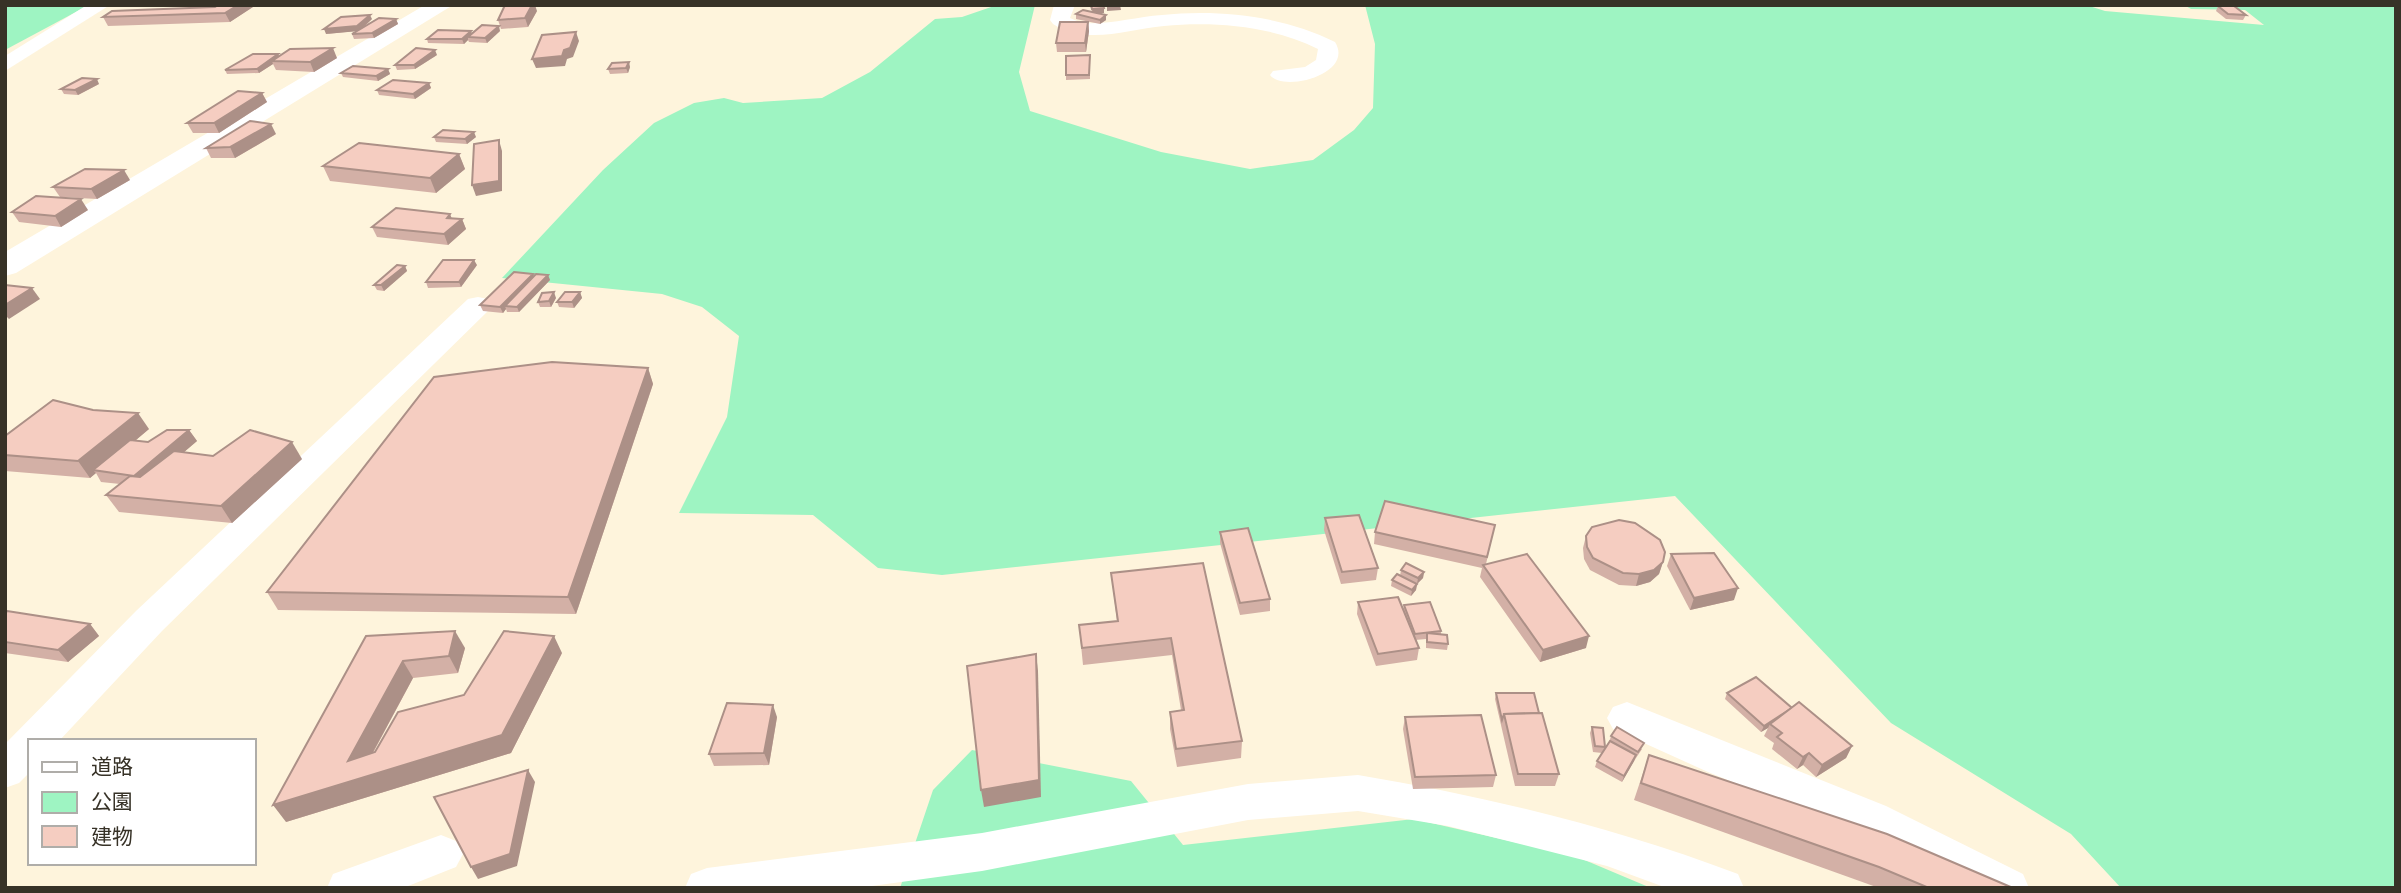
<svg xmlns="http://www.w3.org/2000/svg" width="2401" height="893" font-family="Roboto,'Noto Sans JP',sans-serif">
<rect width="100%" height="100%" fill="#fef4dc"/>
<g fill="#9ef4c2">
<path d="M 5,5 L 89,5 L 5,50 Z"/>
<path d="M 997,5 L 1035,5 L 1019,72 L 1030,111 L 1161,152 L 1250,169 L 1313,160 L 1354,130 L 1373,108 L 1375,44 L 1365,5 L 2086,5 L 2105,11 L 2264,25 L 2245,10 L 2191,9 L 2184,5 L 2396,5 L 2396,888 L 2121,888 L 2071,834 L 1891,723 L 1675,496 L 942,575 L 878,568 L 813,515 L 679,513 L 727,417 L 739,336 L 702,307 L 662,294 L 502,278 L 603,170 L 654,123 L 694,103 L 724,98 L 743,103 L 822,98 L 870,72 L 935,19 L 962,17 Z"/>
<path d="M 972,750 L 1131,781 L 1183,845 L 1414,819 L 1575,856 L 1651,888 L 900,888 L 933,790 Z"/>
</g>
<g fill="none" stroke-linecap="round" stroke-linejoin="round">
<g fill="#fff" fill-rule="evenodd">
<path d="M 87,5 L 110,5 L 5,71 L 5,56 Z"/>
<path d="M 1054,5 L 1075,5 L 1070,18 L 1082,23 C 1109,25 1135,17 1162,15 C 1218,9 1284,16 1335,42 C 1355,74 1283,93 1270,75 L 1273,71 L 1305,67 L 1316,60 L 1318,49 C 1273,26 1214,21 1164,26 C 1127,29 1088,46 1053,24 L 1050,20 Z"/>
<path d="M 478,297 L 488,299 L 492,305 L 488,311 L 162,631 L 59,741 L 30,741 L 30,772 L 19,783 L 5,788 L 5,744 L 136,611 L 468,299 Z"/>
<path d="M 1627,702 L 1886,806 L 2023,874 L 2029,888 L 1964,888 L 1856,832 L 1708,772 L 1613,729 L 1607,718 L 1613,707 Z"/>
<path d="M 1358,775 C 1489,797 1613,827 1738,874 L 1744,888 L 1667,888 L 1607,866 L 1448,826 L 1358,811 L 1248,820 L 982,871 L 857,888 L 685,888 L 691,874 L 707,868 L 982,833 L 1248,784 Z"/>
<path d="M 441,835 L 456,841 L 463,854 L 456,867 L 403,888 L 327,888 L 333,874 Z"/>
</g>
<path fill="#fff" fill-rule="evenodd" d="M 425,5 L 453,5 L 16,273 L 5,276 L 5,252 Z"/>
</g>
<g fill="#d3b0a6">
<path d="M 256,5 L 230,22 L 108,26 L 103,17 L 215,7 Z"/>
<path d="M 1090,5 L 1104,13 L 1097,13 L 1106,15 L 1106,20 L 1100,24 L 1076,19 L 1076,14 L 1092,12 Z"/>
<path d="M 2218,6 L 2246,15 L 2243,20 L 2226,19 L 2216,11 Z"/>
<path d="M 537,11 L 528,27 L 501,29 L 498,20 Z"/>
<path d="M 372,19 L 364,27 L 396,19 L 398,24 L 374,38 L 354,39 L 352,34 L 356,31 L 326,34 Z"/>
<path d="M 1088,22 L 1089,31 L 1086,52 L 1057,52 L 1056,43 Z"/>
<path d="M 500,31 L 487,43 L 469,42 L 468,40 L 464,44 L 428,43 L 427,39 Z"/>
<path d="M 278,54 L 279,56 L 337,58 L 314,72 L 276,70 L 273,64 L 259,73 L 227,74 L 225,70 Z"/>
<path d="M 437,55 L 415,69 L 397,70 L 395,65 Z"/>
<path d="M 1090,55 L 1090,79 L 1066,80 L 1066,75 Z"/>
<path d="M 630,67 L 628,73 L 610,74 L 608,69 Z"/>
<path d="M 388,69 L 390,74 L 378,81 L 343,77 L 341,73 Z"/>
<path d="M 429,83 L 431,88 L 415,99 L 379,95 L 377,90 Z"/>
<path d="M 99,84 L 78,95 L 64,94 L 61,89 Z"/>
<path d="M 262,93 L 267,102 L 219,133 L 193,133 L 187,123 Z"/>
<path d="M 276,134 L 235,158 L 211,158 L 206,148 Z"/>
<path d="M 434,137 L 476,137 L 467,144 L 436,142 Z"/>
<path d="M 459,154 L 465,169 L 436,193 L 330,181 L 323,166 Z"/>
<path d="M 130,180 L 97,199 L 60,197 L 53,187 Z"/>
<path d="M 88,210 L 61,227 L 19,222 L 12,212 Z"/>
<path d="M 452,218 L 462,219 L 466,229 L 448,245 L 377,237 L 372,227 Z"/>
<path d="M 477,265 L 461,287 L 428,288 L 426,282 Z"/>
<path d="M 405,266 L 407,271 L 384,291 L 377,290 L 374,285 Z"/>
<path d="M 533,274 L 534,276 L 548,275 L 550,280 L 519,312 L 507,312 L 506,309 L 503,313 L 483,311 L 480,305 Z"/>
<path d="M 580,292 L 582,298 L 574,308 L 559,307 L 557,302 Z"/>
<path d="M 556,298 L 551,307 L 540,307 L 538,302 Z"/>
<path d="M 648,368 L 653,384 L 576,614 L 278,610 L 267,592 Z"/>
<path d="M 149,429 L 136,440 L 148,442 L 189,430 L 197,441 L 184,452 L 213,456 L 302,459 L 232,523 L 119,512 L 106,495 L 120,484 L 101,482 L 96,473 L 90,478 L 5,471 L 5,436 Z"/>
<path d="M 1325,518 L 1378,568 L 1376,580 L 1341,584 L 1324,530 Z"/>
<path d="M 1495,525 L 1486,564 L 1586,648 L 1540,662 L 1480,577 L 1482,568 L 1374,544 L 1375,532 Z"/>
<path d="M 1220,532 L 1270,599 L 1270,611 L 1240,615 L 1220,543 Z"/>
<path d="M 1586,536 L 1663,562 L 1659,574 L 1650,582 L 1636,586 L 1619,585 L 1590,570 L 1584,559 L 1583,548 Z"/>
<path d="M 1671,554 L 1734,600 L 1690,610 L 1667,566 Z"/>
<path d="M 1203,563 L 1242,741 L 1241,758 L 1177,767 L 1170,729 L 1170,712 L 1181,710 L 1172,655 L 1083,665 L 1079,625 L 1117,621 L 1111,573 Z"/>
<path d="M 1401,570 L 1424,572 L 1423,578 L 1417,584 L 1416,590 L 1411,596 L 1391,586 L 1392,580 L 1400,576 Z"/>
<path d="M 1358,602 L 1403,610 L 1404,605 L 1441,631 L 1441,634 L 1448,644 L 1447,650 L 1426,648 L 1426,639 L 1415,640 L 1419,648 L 1417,660 L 1376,666 L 1357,614 Z"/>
<path d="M 5,614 L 90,624 L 99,636 L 68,662 L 5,653 Z"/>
<path d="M 366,636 L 465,648 L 458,673 L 413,678 L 373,753 L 464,695 L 562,653 L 511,753 L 286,822 Z"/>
<path d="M 1496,693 L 1539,713 L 1559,774 L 1555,786 L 1515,786 L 1495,699 Z"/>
<path d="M 1727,693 L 1792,708 L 1852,746 L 1846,758 L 1816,777 L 1803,765 L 1797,769 L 1772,749 L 1774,743 L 1764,736 L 1768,728 L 1761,732 L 1725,699 Z"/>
<path d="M 777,717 L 769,765 L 714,766 L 709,754 Z"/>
<path d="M 1405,717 L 1496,775 L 1493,787 L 1413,789 L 1403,729 Z"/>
<path d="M 1592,727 L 1605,747 L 1609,743 L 1611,736 L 1642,749 L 1636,758 L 1622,782 L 1595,767 L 1597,761 L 1602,753 L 1593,752 L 1590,733 Z"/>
<path d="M 1649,755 L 2013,888 L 1879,888 L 1634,800 Z"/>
</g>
<g fill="#ac9087">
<path d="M 238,5 L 256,5 L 230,22 L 225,13 Z"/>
<path d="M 532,5 L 535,5 L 537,11 L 528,27 L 525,18 Z"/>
<path d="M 1120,5 L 1121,10 L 1107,11 L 1107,7 Z"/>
<path d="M 1104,8 L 1104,13 L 1093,14 L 1092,9 Z"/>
<path d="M 370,15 L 372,19 L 359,31 L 326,34 L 324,29 Z"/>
<path d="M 1106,15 L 1106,20 L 1100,24 L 1100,20 Z"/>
<path d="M 396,19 L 398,24 L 374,38 L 372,33 Z"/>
<path d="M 1088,22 L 1089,31 L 1086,52 L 1085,43 Z"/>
<path d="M 499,26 L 500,31 L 487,43 L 485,38 Z"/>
<path d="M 471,31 L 473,36 L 468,37 L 468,40 L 464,44 L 462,39 Z"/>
<path d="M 576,32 L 579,41 L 573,57 L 567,59 L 565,66 L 536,68 L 532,59 L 564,50 Z"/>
<path d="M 333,48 L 337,58 L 314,72 L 310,62 Z"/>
<path d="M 435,50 L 437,55 L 415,69 L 414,65 Z"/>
<path d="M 278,54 L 280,58 L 272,61 L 273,64 L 259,73 L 257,69 Z"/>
<path d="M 629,62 L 630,67 L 628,73 L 626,68 Z"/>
<path d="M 388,69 L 390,74 L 378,81 L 376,76 Z"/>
<path d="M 97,79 L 99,84 L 78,95 L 75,90 Z"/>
<path d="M 429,83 L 431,88 L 415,99 L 413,94 Z"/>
<path d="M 262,93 L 267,102 L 219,133 L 214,123 Z"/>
<path d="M 271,124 L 276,134 L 235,158 L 230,147 Z"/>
<path d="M 474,132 L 476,137 L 467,144 L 465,139 Z"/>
<path d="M 499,140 L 502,151 L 502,191 L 476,196 L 472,185 Z"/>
<path d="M 459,154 L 465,169 L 436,193 L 430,178 Z"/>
<path d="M 124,170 L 130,180 L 97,199 L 91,189 Z"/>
<path d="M 81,199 L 88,210 L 61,227 L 55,216 Z"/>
<path d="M 450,214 L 454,224 L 462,219 L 466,229 L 448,245 L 444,234 L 447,218 Z"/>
<path d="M 474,260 L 477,265 L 461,287 L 459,282 Z"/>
<path d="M 405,266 L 407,271 L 384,291 L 381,285 Z"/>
<path d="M 533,274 L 535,280 L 505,306 L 506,309 L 503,313 L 500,307 Z"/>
<path d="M 548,275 L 550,280 L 519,312 L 517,307 Z"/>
<path d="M 32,288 L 40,299 L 9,319 L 5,315 L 5,305 Z"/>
<path d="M 554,292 L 556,298 L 551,307 L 549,301 Z"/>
<path d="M 580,292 L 582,298 L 574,308 L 572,302 Z"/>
<path d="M 648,368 L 653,384 L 576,614 L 568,597 Z"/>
<path d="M 138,413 L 149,429 L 99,471 L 93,470 L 96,473 L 90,478 L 78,461 Z"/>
<path d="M 189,430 L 197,441 L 142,488 L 134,476 Z"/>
<path d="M 292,442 L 302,459 L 232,523 L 221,506 Z"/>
<path d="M 1663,562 L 1659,574 L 1650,582 L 1636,586 L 1639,574 Z"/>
<path d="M 1424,572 L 1423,578 L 1417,584 L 1418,578 Z"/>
<path d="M 1417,584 L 1416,590 L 1411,596 L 1412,590 Z"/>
<path d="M 1738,588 L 1734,600 L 1690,610 L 1694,598 Z"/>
<path d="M 90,624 L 99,636 L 68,662 L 58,650 Z"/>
<path d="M 455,631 L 465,648 L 458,673 L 449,656 Z"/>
<path d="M 554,636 L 562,653 L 511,753 L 286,822 L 273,805 L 502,735 Z"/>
<path d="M 1589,636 L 1586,648 L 1540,662 L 1543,650 Z"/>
<path d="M 1036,654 L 1038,671 L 1041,797 L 984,807 L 981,790 Z"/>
<path d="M 403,661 L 413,678 L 359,778 L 348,761 Z"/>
<path d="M 773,705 L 777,717 L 769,765 L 764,753 Z"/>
<path d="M 1793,709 L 1770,724 L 1768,728 L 1761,732 L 1764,726 Z"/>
<path d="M 1852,746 L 1846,758 L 1816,777 L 1822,765 Z"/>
<path d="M 1809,753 L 1803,765 L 1797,769 L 1803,757 Z"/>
<path d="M 1636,755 L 1634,761 L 1622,782 L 1624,776 Z"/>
<path d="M 528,770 L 535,782 L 517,866 L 478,879 L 471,867 Z"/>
</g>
<g fill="#f5cdc1" stroke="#ac9087" stroke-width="2">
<path d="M 218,5 L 238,5 L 225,13 L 103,17 L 112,11 L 215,7 Z"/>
<path d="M 505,5 L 532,5 L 525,18 L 498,20 Z"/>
<path d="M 1091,5 L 1103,5 L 1104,8 L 1092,9 Z"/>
<path d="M 2218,6 L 2234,6 L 2246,15 L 2228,14 Z"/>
<path d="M 1083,10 L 1106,15 L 1100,20 L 1076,14 Z"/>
<path d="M 370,15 L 357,26 L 324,29 L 341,17 Z"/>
<path d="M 379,18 L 396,19 L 372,33 L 352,34 Z"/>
<path d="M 1060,22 L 1088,22 L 1085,43 L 1056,43 Z"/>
<path d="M 482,25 L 499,26 L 485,38 L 468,37 Z"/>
<path d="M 438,30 L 471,31 L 462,39 L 427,39 Z"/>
<path d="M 576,32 L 570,48 L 564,50 L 562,56 L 532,59 L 542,35 Z"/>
<path d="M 333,48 L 310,62 L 272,61 L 290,49 Z"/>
<path d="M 416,48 L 435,50 L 414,65 L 395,65 Z"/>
<path d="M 253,54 L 278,54 L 257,69 L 225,70 Z"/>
<path d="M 1090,55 L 1089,75 L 1066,75 L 1066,56 Z"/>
<path d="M 629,62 L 626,68 L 608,69 L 612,63 Z"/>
<path d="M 353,66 L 388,69 L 376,76 L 341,73 Z"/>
<path d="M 82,78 L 97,79 L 75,90 L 61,89 Z"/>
<path d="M 393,80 L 429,83 L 413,94 L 377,90 Z"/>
<path d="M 238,91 L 262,93 L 214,123 L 187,123 Z"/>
<path d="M 250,121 L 271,124 L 230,147 L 206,148 Z"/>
<path d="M 443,130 L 474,132 L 465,139 L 434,137 Z"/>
<path d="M 499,140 L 499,181 L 472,185 L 474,144 Z"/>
<path d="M 359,143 L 459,154 L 430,178 L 323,166 Z"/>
<path d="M 85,169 L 124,170 L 91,189 L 53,187 Z"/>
<path d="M 36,196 L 81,199 L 55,216 L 12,212 Z"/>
<path d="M 396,208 L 450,214 L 447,218 L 462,219 L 444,234 L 372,227 Z"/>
<path d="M 443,260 L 474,260 L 459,282 L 426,282 Z"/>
<path d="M 397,265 L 405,266 L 381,285 L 374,285 Z"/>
<path d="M 514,272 L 533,274 L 500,307 L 480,305 Z"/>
<path d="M 536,274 L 548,275 L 517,307 L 505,306 Z"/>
<path d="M 5,285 L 32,288 L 5,305 Z"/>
<path d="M 554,292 L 549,301 L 538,302 L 542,293 Z"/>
<path d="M 565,292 L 580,292 L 572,302 L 557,302 Z"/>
<path d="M 552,362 L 648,368 L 568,597 L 267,592 L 434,377 Z"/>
<path d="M 53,400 L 93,410 L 138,413 L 78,461 L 5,455 L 5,436 Z"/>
<path d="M 167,430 L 189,430 L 134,476 L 93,470 L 130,440 L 148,442 Z"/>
<path d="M 250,430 L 292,442 L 221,506 L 106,495 L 130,476 L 140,477 L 174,451 L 213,456 Z"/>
<path d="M 1385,501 L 1495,525 L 1487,557 L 1375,532 Z"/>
<path d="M 1359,515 L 1378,568 L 1342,572 L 1325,518 Z"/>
<path d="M 1619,520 L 1635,523 L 1660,540 L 1665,552 L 1663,562 L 1654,570 L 1639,574 L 1623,573 L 1593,558 L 1587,547 L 1586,536 L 1592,527 Z"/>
<path d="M 1248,528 L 1270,599 L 1240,603 L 1220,532 Z"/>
<path d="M 1714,553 L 1738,588 L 1694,598 L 1671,554 Z"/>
<path d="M 1527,554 L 1589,636 L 1543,650 L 1483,565 Z"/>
<path d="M 1203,563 L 1242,741 L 1176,749 L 1170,712 L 1184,710 L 1171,638 L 1082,648 L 1079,625 L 1118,621 L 1111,573 Z"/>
<path d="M 1406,563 L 1424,572 L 1418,578 L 1401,570 Z"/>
<path d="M 1397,574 L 1417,584 L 1412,590 L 1392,580 Z"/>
<path d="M 1398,597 L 1419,648 L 1378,654 L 1358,602 Z"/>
<path d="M 1430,602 L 1441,631 L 1415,634 L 1404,605 Z"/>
<path d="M 7,611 L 90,624 L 58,650 L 5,642 L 5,614 Z"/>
<path d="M 455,631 L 449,656 L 403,661 L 348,761 L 375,752 L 398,712 L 464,695 L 504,631 L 554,636 L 502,735 L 273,805 L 366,636 Z"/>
<path d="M 1427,633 L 1447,635 L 1448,644 L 1427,642 Z"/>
<path d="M 1036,654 L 1039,780 L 981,790 L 967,666 Z"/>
<path d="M 1756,677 L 1792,708 L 1764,726 L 1727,693 Z"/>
<path d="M 1496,693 L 1534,693 L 1539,713 L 1504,714 L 1502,720 Z"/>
<path d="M 1799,702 L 1852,746 L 1822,765 L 1809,753 L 1803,757 L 1777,737 L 1782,733 L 1770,724 Z"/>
<path d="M 727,703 L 773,705 L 764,753 L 709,754 Z"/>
<path d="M 1542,713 L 1559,774 L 1518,774 L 1504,714 Z"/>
<path d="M 1481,715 L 1496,775 L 1415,777 L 1405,717 Z"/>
<path d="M 1592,727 L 1603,728 L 1605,747 L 1595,746 Z"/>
<path d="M 1617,727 L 1644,743 L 1638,752 L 1611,736 Z"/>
<path d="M 1610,741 L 1636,755 L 1624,776 L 1597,761 Z"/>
<path d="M 1649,755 L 1887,834 L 2013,888 L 1929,888 L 1879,867 L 1641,783 Z"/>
<path d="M 528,770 L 510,854 L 471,867 L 434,797 Z"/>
</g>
<rect width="2401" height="893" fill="none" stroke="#373227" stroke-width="14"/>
<rect x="28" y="739" width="228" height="126" fill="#ffffff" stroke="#afada9" stroke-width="2"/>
<rect x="42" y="762" width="35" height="10" fill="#ffffff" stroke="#afada9" stroke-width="2"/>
<text x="91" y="774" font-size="21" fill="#373227">道路</text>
<rect x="42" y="792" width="35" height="21" fill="#9ef4c2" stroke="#afada9" stroke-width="2"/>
<text x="91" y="809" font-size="21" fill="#373227">公園</text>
<rect x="42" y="826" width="35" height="21" fill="#f5cdc1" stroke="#afada9" stroke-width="2"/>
<text x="91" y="844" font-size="21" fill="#373227">建物</text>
</svg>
